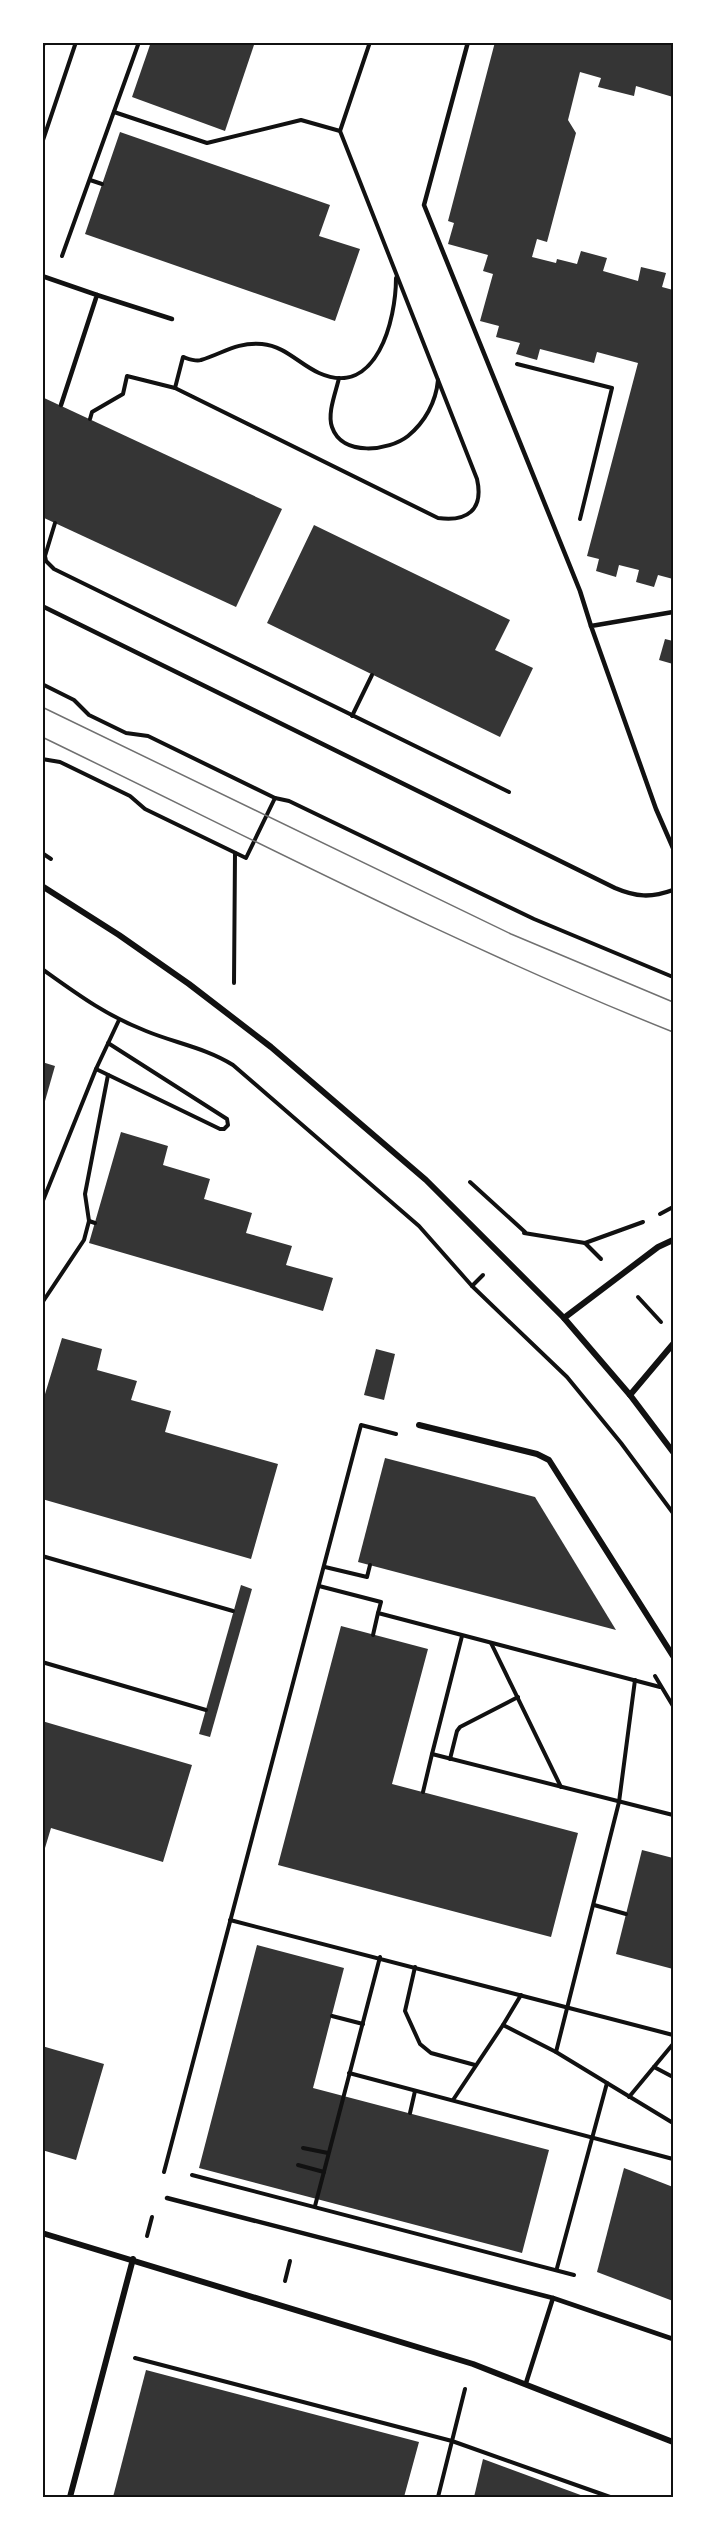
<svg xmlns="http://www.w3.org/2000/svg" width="715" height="2539" font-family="'Open Sans',sans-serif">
<rect width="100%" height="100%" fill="#fff"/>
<g fill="#353535">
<path d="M 151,42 L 255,42 L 225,131 L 132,97 Z"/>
<path d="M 495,42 L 673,42 L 673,97 L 636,86 L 634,96 L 598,87 L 601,78 L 580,72 L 568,120 L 576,133 L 547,242 L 537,239 L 532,257 L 556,263 L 557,259 L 577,264 L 581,251 L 607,258 L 603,271 L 638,281 L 641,267 L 666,273 L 662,287 L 673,290 L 673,579 L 658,575 L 654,587 L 636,582 L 639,570 L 619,565 L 616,577 L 596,571 L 599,559 L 587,556 L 638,363 L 597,352 L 594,363 L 540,349 L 537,360 L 516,354 L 520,343 L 496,337 L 499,326 L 480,321 L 493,274 L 483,271 L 488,255 L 448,244 L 454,223 L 448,221 Z"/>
<path d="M 120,132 L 330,205 L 319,236 L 360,249 L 335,321 L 85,234 Z"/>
<path d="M 42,397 L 282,509 L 236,607 L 42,517 Z"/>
<path d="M 314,525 L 510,620 L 495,650 L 533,668 L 500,737 L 267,623 Z"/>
<path d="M 665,639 L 673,641 L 673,664 L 659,660 Z"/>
<path d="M 42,1062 L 55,1066 L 43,1108 L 42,1108 Z"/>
<path d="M 121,1132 L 168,1146 L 163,1165 L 210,1179 L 204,1199 L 252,1213 L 246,1233 L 292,1246 L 286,1265 L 333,1278 L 323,1311 L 89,1243 Z"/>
<path d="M 62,1338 L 102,1349 L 97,1370 L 137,1381 L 131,1400 L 171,1411 L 165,1432 L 278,1464 L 251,1559 L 42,1499 L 42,1404 Z"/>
<path d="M 376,1349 L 395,1354 L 384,1400 L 364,1395 Z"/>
<path d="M 385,1458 L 535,1497 L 616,1630 L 358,1562 Z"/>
<path d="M 241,1585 L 252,1589 L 210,1737 L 199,1734 Z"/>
<path d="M 341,1626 L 428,1649 L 392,1784 L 578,1833 L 551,1937 L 278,1865 Z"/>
<path d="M 42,1721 L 192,1765 L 163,1862 L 51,1828 L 45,1848 L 42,1847 Z"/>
<path d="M 642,1850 L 673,1858 L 673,1969 L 616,1954 Z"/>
<path d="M 257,1945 L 344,1968 L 313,2088 L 549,2150 L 522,2253 L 199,2168 Z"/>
<path d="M 42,2046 L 104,2064 L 76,2160 L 42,2150 Z"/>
<path d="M 624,2168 L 673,2187 L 673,2301 L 597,2272 Z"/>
<path d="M 146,2370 L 419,2442 L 404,2497 L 113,2497 Z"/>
<path d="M 483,2459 L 586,2497 L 474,2497 Z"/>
</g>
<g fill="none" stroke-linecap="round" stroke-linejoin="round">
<g stroke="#111" stroke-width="4">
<path d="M 340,131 L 370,42"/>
<path d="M 42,143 L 76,42"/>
<path d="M 90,180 L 102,184"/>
<path d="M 62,256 L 139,42"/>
<path d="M 517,364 L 612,388 L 580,519"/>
<path d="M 339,378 C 336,392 327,413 332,427 C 342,457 389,451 408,436 C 425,422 436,402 438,380"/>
<path d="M 175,388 L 183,357 C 189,359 196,362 201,360 C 224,353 236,342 262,344 C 285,346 299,364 319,373 C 377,399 396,319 396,278"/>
<path d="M 90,419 L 92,412 L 123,394 L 127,376 L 175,388 L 438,518 C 467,522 484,510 477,479 L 340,131 L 301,120 L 207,143 L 114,112"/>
<path d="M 55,523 L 45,556 L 46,561 L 54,569 L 509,792"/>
<path d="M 42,684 L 74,700 L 89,715 L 126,733 L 148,736 L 275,798 L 289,801 L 534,919 L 673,977"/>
<path d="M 352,716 L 372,675"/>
<path d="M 42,759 L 60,762 L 130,796 L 145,809 L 246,858 L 275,798"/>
<path d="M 42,853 L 51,859"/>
<path d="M 42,969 C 77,994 105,1015 146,1031 C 175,1043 206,1048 233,1065 L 419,1226 L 472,1286 L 567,1377 L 621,1443 L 673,1513"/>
<path d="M 234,983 L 235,853"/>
<path d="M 96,1069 L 220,1129 L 224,1129 L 228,1125 L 227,1119 L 108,1043"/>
<path d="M 470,1182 L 525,1232"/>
<path d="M 42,1203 L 96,1069 L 119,1020"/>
<path d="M 660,1214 L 673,1207"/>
<path d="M 89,1221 L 95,1223"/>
<path d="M 524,1233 L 585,1243 L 643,1222"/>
<path d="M 585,1243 L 601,1259"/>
<path d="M 472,1286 L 483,1275"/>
<path d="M 638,1297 L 661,1322"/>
<path d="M 42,1303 L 84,1240 L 89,1221 L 85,1194 L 108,1075"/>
<path d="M 42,1556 L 233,1611"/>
<path d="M 325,1567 L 367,1577 L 370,1565"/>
<path d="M 319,1586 L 381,1602 L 378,1613 L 660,1687"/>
<path d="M 373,1635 L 378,1613"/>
<path d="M 462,1636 L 432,1754 L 673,1815"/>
<path d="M 491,1643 L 561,1787"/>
<path d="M 42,1662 L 206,1710"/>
<path d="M 655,1676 L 673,1706"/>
<path d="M 450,1759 L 457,1731 L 460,1727 L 518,1697"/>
<path d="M 423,1792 L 432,1754"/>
<path d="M 594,1905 L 626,1914"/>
<path d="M 230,1920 L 673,2035"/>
<path d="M 415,1967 L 405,2011 L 420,2044 L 431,2053 L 475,2065"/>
<path d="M 332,2016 L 363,2024"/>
<path d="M 503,2025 L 521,1995"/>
<path d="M 556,2052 L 619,1802 L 635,1680"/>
<path d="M 654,2067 L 673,2077"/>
<path d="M 349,2073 L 673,2159"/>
<path d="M 629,2097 L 673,2044"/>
<path d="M 453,2100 L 503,2025 L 556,2052 L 607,2083"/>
<path d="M 410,2113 L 415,2091"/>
<path d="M 303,2148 L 328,2153"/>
<path d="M 298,2165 L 324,2172"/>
<path d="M 164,2172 L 361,1425 L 396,1434"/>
<path d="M 192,2175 L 574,2275"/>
<path d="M 315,2206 L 380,1957"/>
<path d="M 147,2236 L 152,2217"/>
<path d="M 557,2268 L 607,2083 L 673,2123"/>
<path d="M 285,2281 L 290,2261"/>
<path d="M 135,2358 L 452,2441 L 438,2497"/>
<path d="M 465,2389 L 452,2441 L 610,2497"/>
</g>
<g stroke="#111" stroke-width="4.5">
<path d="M 468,42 L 424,205 L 580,591 L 591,626"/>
<path d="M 42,276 L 97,295 L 61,405"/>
<path d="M 97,295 L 172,319"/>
<path d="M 42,606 L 615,888 C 636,897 651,898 673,890"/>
<path d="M 673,612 L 591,626 L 656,809 L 673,848"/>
<path d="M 167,2198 L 553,2298 L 673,2339"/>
<path d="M 526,2383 L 553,2298"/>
</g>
<g stroke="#111" stroke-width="6">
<path d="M 42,46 L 43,42"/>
<path d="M 42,886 L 119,935 L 189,984 L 271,1047 L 426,1180 L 564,1318 L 630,1395 L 673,1452"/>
<path d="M 564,1318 L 658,1247 L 673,1240"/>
<path d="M 630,1395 L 673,1344"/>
<path d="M 419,1425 L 537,1454 L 549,1460 L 673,1656"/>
<path d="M 42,2233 L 473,2364 L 673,2442"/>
<path d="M 70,2497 L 133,2259"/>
</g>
<g stroke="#707070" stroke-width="1.5">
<path d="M 42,707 L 511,934 L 673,1002"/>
<path d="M 42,737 C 251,838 457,946 673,1032"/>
</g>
</g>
<rect width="715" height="2539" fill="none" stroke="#ffffff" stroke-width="87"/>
<rect x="44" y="44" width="628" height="2452" fill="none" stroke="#111" stroke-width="2"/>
</svg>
